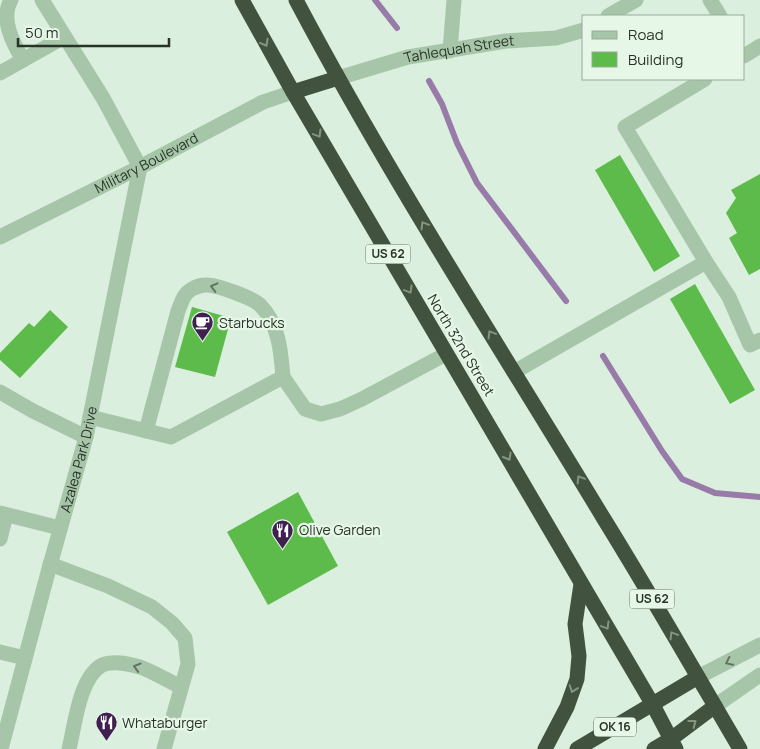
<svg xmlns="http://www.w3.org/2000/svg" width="760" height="749" font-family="Manrope,sans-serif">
<rect width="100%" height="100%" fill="#daefdd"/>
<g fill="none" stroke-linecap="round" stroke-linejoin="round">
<g stroke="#997ba9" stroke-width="6">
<path d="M 375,0 L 397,28"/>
<path d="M 429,81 L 442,104 L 457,143 L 477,183 L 566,301"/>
<path d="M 603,356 L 662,451 L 682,479 L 715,493 L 760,497"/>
</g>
</g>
<g fill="#5dbb4b">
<path d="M 620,155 L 680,256 L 654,272 L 595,170 Z"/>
<path d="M 760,174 L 760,269 L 749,275 L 729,238 L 737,233 L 726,213 L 736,198 L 731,190 Z"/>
<path d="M 695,284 L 755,390 L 730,404 L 670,299 Z"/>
<path d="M 192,307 L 231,318 L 215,377 L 175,367 Z"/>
<path d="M 50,310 L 68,327 L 20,378 L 0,360 L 0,353 L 29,323 L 34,327 Z"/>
<path d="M 298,492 L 338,566 L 268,605 L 227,532 Z"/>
</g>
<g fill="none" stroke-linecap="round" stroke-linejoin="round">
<g stroke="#a7c6a9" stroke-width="15">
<path d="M 11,0 C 0,19 13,43 23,60"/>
<path d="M 42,0 L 103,98 L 140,167"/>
<path d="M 710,0 L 720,16"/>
<path d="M 608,16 L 636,0"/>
<path d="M 450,51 L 454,0"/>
<path d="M 744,56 L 760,46"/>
<path d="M 0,73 L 64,37"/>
<path id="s1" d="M 338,78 L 408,57 L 506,41 L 556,38 L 584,30"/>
<path d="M 705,79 L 625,127 L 706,262 L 729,297 L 750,345 L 760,340"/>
<path id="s2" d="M 0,237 L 140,167 L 263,102 L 293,92"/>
<path d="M 514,372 L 706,262"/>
<path d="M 0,392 L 33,411 L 86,437"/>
<path d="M 90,417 L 171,437 L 283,377 L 305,409 L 321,414 L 340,409 L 362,399 L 446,354"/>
<path d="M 146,431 L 178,311 C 182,302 183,294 192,289 C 195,287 202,285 207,285 C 217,285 253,298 260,305 C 279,324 281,352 283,377"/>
<path d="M 0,513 L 60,528"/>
<path d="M 0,539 L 6,515"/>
<path d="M 50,564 L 108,586 L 152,607 L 172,623 L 185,638 L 188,664 L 164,749"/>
<path d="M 0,652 L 25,658"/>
<path d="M 698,677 L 760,645"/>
<path d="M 715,706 L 760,675"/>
<path id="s3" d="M 1,749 L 47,576 L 86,437 L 140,167"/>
<path d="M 69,749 C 75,725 79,678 102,665 C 113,660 129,664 140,667 C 154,672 168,681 181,687"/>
</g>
<g stroke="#41533f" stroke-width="15">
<path d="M 242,0 L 293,92 L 653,705 L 676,749"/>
<path d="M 296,0 C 390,178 500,347 604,519 C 651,595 695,672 740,749"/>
<path d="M 293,92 L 338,78"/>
<path d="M 545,749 L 567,707 L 577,679 L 579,656 L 575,624 L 581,584"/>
<path d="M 577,749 L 698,677"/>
<path d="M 654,749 L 671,739 L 715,706"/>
</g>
</g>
<defs><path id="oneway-chevron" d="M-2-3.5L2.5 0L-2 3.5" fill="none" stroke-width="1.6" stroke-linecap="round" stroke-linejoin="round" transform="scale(1.25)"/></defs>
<g stroke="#839583">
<use href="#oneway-chevron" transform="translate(265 43) rotate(61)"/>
<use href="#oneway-chevron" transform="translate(318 134) rotate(59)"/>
<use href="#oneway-chevron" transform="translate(424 225) rotate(-121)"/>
<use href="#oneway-chevron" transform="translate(409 290) rotate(59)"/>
<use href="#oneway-chevron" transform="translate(491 334) rotate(-121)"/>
<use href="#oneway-chevron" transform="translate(508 457) rotate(60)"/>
<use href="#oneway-chevron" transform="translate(580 479) rotate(-122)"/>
<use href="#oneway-chevron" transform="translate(606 626) rotate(59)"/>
<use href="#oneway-chevron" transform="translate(673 635) rotate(-121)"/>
<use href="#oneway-chevron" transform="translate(573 689) rotate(109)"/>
<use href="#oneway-chevron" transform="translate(693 723) rotate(-37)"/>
</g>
<g stroke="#617562">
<use href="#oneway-chevron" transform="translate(214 287) rotate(-166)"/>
<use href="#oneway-chevron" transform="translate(729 662) rotate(154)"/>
<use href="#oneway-chevron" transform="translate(137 667) rotate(-164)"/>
</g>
<defs>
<symbol id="cafe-pin" viewBox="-11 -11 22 30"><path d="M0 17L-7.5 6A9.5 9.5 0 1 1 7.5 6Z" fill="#402051" stroke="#e6f7e8"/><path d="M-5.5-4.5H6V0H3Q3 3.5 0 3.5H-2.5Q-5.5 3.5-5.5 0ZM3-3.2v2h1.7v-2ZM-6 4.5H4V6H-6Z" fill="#fff"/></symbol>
<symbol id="restaurant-pin" viewBox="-11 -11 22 30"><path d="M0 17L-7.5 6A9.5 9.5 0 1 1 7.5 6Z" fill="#402051" stroke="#e6f7e8"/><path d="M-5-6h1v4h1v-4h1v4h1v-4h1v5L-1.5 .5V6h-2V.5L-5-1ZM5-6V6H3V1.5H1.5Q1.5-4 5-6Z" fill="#fff"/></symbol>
</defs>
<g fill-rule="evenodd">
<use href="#cafe-pin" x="190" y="310" width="25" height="34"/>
<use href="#restaurant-pin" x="270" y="518" width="25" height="34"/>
<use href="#restaurant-pin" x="94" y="710" width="25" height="34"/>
</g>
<g text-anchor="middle" stroke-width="4.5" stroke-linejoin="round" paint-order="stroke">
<g fill="#e6f7e8" stroke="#616e61" stroke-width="1">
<rect x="365.5" y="244.5" width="45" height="19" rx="4"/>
<rect x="629.5" y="589.5" width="45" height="19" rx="4"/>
<rect x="594" y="717.5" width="42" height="19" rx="4"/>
</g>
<g font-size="12" font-weight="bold" fill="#283327">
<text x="388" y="258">US 62</text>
<text x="652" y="603">US 62</text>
<text x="615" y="731">OK 16</text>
</g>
<g font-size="14" fill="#283327" stroke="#e6f7e8">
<text dy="5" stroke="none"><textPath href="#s1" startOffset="125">Tahlequah Street</textPath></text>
<text dy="5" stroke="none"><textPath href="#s2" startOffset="164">Military Boulevard</textPath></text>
<text transform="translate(461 345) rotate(59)" y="5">North 32nd Street</text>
<text dy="5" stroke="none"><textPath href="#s3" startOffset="300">Azalea Park Drive</textPath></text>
</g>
<g font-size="14" fill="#283327" stroke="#e6f7e8" text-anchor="start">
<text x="219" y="328">Starbucks</text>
<text x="299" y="535">Olive Garden</text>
<text x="122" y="728">Whataburger</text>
</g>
</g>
<rect x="582" y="15" width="162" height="65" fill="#e6f7e8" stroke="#9aa99b"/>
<rect x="592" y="31" width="25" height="8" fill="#a7c6a9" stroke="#9aa99b"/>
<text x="628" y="40" font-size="15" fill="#283327">Road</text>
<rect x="592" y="52" width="25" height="15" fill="#5dbb4b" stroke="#9aa99b"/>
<text x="628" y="65" font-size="15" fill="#283327">Building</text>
<path d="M18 38v8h151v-8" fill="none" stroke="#283327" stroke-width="2.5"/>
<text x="25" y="38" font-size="15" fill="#283327" stroke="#e6f7e8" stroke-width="4" paint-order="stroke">50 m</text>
</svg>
